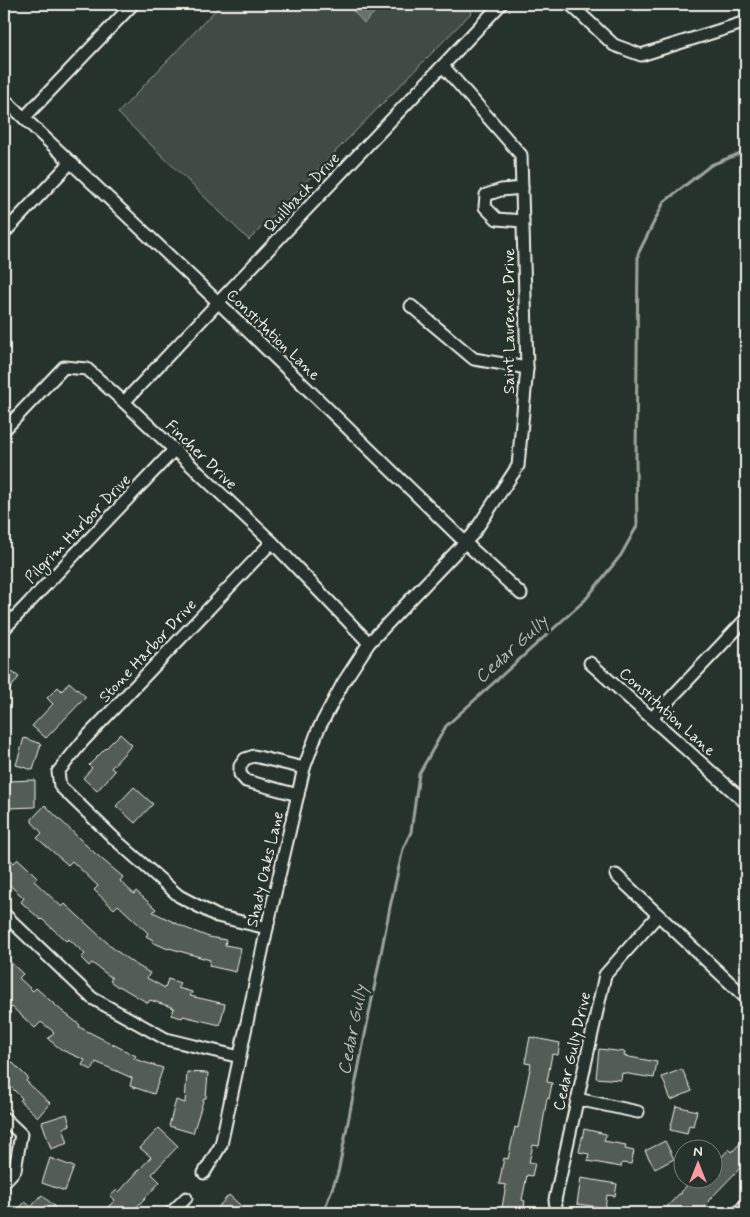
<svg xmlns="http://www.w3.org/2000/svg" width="750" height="1217" font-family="Mynerve,sans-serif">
<rect width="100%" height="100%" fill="#26332d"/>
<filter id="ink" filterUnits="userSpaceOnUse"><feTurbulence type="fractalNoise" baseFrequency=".02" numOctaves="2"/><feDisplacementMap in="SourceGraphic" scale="10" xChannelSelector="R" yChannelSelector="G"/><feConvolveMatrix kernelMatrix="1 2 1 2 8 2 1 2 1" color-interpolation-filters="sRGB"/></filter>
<g filter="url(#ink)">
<path fill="#414b45" stroke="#9a9e96" d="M 221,4 L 464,4 L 472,12 L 249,240 L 118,113 Z"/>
<path fill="#676f68" stroke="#9fa39b" d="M 347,4 L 383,4 L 364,23 Z"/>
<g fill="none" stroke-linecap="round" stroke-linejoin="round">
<path stroke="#9fa39b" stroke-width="3" d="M 323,1213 L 338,1173 L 390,907 L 403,849 L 411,832 L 419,774 L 446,726 L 585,600 L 621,555 L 637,526 L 636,459 L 638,254 L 664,202 L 711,165 L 746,151"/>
</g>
<g fill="#525c55" stroke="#f4f1e8">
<path d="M 4,666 L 19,677 L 4,697 Z"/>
<path d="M 69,682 L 86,697 L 46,738 L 32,726 L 53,704 L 47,698 L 58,687 L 62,691 Z"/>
<path d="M 120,734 L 132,745 L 111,768 L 115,771 L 97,791 L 83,778 L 92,768 L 89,765 Z"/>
<path d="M 24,738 L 41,744 L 33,770 L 16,765 Z"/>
<path d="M 35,780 L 35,807 L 9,808 L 8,781 Z"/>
<path d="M 134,787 L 153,804 L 135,823 L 116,806 Z"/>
<path d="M 45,805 L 90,849 L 123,877 L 120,881 L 134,894 L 136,891 L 156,909 L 153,912 L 188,929 L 209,937 L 226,940 L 225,945 L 241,948 L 236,972 L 209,966 L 210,960 L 169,948 L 168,949 L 152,942 L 153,940 L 146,936 L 148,933 L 118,905 L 114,909 L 94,890 L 98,886 L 72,861 L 68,865 L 37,838 L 42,833 L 32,822 L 32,819 Z"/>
<path d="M 4,853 L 14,863 L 18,859 L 28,868 L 37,877 L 34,881 L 62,907 L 65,904 L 114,949 L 133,963 L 150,973 L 147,978 L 165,988 L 168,979 L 180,983 L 178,988 L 192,992 L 190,996 L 225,1004 L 220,1025 L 183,1016 L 182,1018 L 171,1015 L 174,1008 L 150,1000 L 148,1003 L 119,986 L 118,987 L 110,981 L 112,978 L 92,963 L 89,966 L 81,958 L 85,954 L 69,939 L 66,941 L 42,919 L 41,920 L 21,902 L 24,898 L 4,880 Z"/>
<path d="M 4,956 L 23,974 L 19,978 L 33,991 L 36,988 L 62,1011 L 80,1025 L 79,1027 L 136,1056 L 134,1059 L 163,1068 L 154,1094 L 130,1086 L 132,1078 L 96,1062 L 92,1070 L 82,1065 L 85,1060 L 62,1050 L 48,1039 L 54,1032 L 41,1022 L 35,1028 L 12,1007 L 9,1010 L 4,1005 Z"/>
<path d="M 530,1037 L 560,1043 L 558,1055 L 552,1054 L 547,1082 L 552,1083 L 549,1099 L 547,1098 L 539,1146 L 533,1145 L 529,1162 L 535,1163 L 532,1176 L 527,1175 L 522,1200 L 525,1201 L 523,1213 L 501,1213 L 506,1185 L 499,1184 L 504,1158 L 508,1159 L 515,1127 L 518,1128 L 531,1064 L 525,1063 Z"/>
<path d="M 599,1049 L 625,1052 L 624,1056 L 657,1062 L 654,1078 L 622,1073 L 621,1080 L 596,1078 Z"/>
<path d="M 4,1054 L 28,1078 L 26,1081 L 50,1103 L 38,1117 L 20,1101 L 22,1098 L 9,1085 L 4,1090 Z"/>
<path d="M 682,1069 L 692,1091 L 671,1100 L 662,1077 Z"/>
<path d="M 187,1072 L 208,1073 L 206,1098 L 204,1098 L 193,1133 L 169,1126 L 176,1100 L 185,1103 Z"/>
<path d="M 676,1106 L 697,1111 L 693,1126 L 689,1125 L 687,1134 L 670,1130 Z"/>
<path d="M 67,1114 L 70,1125 L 63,1128 L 68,1143 L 51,1149 L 42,1122 Z"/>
<path d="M 159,1128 L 178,1146 L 152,1174 L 160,1182 L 131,1213 L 102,1213 L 115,1200 L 110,1196 L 117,1190 L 119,1192 L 151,1157 L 140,1148 Z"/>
<path d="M 584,1129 L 606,1134 L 604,1141 L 626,1145 L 625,1149 L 634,1151 L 631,1164 L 622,1163 L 621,1167 L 588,1161 L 589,1154 L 579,1152 Z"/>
<path d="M 746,1137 L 746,1162 L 708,1201 L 709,1202 L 699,1213 L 661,1213 L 679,1194 L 681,1194 L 682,1191 L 689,1183 L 692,1186 L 699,1180 L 712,1180 L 712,1172 L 719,1164 L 717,1162 L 729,1149 L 732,1152 Z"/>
<path d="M 665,1141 L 674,1159 L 655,1169 L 645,1151 Z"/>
<path d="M 50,1158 L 74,1167 L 65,1191 L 42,1183 Z"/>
<path d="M 581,1178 L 617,1184 L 615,1196 L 607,1195 L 605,1208 L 577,1204 Z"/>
<path d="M 42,1195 L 55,1207 L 49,1213 L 15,1213 L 25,1202 L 31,1207 Z"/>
<path d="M 229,1195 L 249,1213 L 213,1213 Z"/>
</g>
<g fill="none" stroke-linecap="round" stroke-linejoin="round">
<defs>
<g id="minor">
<path d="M 570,4 L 614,45 L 641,55 L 746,22"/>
<path d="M 4,99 L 219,303 L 472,549 L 521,594"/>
<path d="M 24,118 L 133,4"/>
<path d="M 522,188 L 501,190 L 486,195 L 485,207 L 497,219 L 523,221"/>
<path d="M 4,233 L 71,162"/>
<path d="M 411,306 L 474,359 L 527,368"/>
<path d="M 124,402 L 501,4"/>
<path d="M 4,430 L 64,367 L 87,369 L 124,402 L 272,542 L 369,643"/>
<path d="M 4,629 L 174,450"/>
<path d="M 590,663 L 746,803"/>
<path d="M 652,718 L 746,619"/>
<path d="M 298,795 L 246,781 L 240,774 L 240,766 L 245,759 L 254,756 L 304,768"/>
<path d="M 616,875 L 746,998"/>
<path d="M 4,914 L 92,998 L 166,1039 L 240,1057"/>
<path d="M 267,928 L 217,916 L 179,896 L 118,842 L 60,786 L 58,772 L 83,741 L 272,542"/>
<path d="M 577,1099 L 638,1112"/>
<path d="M 4,1118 L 21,1134 L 15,1170 L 4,1182"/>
<path d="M 204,1173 L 221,1145 L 267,928 L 304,768 L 318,730 L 343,683 L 369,643 L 473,534 L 518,466 L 527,368 L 521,155 L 443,66"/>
<path d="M 171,1213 L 186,1198"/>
<path d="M 557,1213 L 555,1200 L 605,975 L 658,915"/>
<path d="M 738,1213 L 746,1204"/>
</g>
</defs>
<use href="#minor" stroke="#f4f1e8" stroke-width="15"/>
<use href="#minor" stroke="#26332d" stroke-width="11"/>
</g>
</g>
<g text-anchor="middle" stroke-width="5" stroke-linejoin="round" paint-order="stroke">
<g font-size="16" fill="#f4f1e8" stroke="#26332d">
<text transform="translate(301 192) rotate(-47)" y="6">Quillback Drive</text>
<text transform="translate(508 321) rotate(-90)" y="6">Saint Laurence Drive</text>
<text transform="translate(274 334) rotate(44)" y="6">Constitution Lane</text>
<text transform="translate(202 454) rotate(44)" y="6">Fincher Drive</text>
<text transform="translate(77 528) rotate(-46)" y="6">Pilgrim Harbor Drive</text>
<text transform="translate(147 650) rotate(-47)" y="6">Stone Harbor Drive</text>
<text transform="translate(668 711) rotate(42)" y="6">Constitution Lane</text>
<text transform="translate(264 869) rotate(-77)" y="6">Shady Oaks Lane</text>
<text transform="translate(571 1051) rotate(-77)" y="6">Cedar Gully Drive</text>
</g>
<g font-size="18" font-style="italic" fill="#bcbdb5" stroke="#26332d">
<text transform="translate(511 649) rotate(-42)" y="6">Cedar Gully</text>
<text transform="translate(352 1030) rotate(-79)" y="6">Cedar Gully</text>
</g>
</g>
<rect width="750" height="1217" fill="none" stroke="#26332d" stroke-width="20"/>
<rect x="10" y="10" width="730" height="1197" fill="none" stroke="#f4f1e8" stroke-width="2" filter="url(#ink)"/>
<g transform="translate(698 1164)"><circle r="24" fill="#26332d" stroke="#787f78"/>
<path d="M0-4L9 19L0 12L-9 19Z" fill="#ff9aa2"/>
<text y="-8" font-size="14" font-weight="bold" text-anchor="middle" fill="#f4f1e8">N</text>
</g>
</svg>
